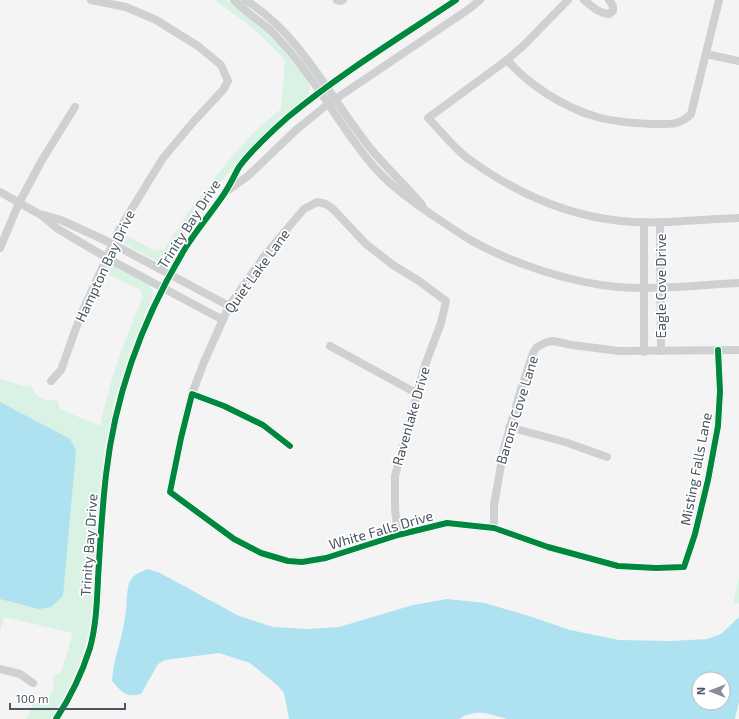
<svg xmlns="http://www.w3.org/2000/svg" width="739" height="719" font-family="'Exo 2',sans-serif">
<rect width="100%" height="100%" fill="#f4f4f4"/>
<g fill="#d9f2e3">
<path d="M 215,0 L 227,0 L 275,41 L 306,78 C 310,84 311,88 308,95 C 297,105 285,113 275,123 C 235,161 197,208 173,257 C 167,262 163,263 157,261 L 123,243 L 121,233 L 156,251 L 164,249 L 188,213 L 227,162 L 257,129 L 281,109 L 285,60 L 255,30 Z"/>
<path d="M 110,266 L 115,267 L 147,284 C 151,287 153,290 153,296 C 127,354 109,407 102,470 C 97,507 96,545 93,582 C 92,599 92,617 88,633 C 82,664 67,693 50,719 L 26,719 L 32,708 L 32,705 C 47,703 57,691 53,676 L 61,672 L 73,633 L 4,617 L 0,632 L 0,379 L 26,387 L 31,385 C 36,398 44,402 57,400 L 60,409 L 100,426 C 110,380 124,340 143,297 L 140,290 L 103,272 L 106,268 Z"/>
<path d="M 739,577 L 739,603 L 733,604 Z"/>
</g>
<g fill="#aee2f0" fill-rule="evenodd">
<path d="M 0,402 L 70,439 L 76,450 L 63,596 L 51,607 L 39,609 L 0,599 Z"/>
<path d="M 148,569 L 160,573 L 239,616 L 273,627 L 306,629 L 339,627 L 413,605 L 447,599 L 485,603 L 532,617 L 570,630 L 619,640 L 671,641 L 707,639 L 721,634 L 739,617 L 739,702 L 735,719 L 507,719 C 488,714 477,708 459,719 L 289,719 L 284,693 L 278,686 L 250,663 L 219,653 L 165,660 L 158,664 L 141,694 C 125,698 122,692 112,681 C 113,661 121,643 124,623 C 127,612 126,593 129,583 C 133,574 140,572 148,569 ZM 699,679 L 723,679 L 723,703 L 699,703 Z"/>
</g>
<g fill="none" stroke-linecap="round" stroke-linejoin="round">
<g stroke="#ced0d2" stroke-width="8">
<path d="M 234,0 C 245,12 260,21 272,32 C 279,39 285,46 291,53 C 322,89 343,132 375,168 C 392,187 412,201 432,215 C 446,224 460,234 474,242 C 514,264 572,283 618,287 C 658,290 699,285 739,283"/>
<path d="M 245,0 C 299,32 329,96 367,144 C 384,166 405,184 422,205"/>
<path d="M 337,0 L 341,1 L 343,0"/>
<path d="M 568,0 L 523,46 L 507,60 L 428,118 C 440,130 452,146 466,157 C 471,161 478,165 483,169 C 524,196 571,216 621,221 C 658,225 702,219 739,218"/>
<path d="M 584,0 C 592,6 598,13 609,14 L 613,11 L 613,6 L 609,0"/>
<path d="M 706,54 L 739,61"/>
<path d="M 507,60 C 530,86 563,107 597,117 C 614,122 633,123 651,124 C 666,124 680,126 691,114 L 719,0"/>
<path d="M 227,191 L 248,176 L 296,130 L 328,104 L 469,9 L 480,0"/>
<path d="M 0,192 L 41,215 L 58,229 L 107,258 L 223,320"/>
<path d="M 44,215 L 61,220 L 113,244 L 229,306"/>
<path d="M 644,222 L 644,352"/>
<path d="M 660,222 L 661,351"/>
<path d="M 0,248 L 19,203 L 42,160 L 75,107"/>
<path d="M 330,346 L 418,394"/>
<path d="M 51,381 L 61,370 L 80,317 L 120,228 L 163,158 L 195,120 L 223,90 L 228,81 L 221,65 L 198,46 L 156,20 L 126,7 L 91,0"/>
<path d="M 192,394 L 204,362 L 229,306 L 265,255 L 292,223 L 304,209 L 317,202 L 326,204 L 333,209 L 366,244 L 393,265 L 419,281 L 446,301 L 441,323 L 424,368 L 395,476 L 395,509 L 398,535"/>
<path d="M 509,427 L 565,442 L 607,457"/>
<path d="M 290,446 L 263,425 L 224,406 L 192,394 L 181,438 L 170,492 L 234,539 L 261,553 L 288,561 L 302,562 L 326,558 L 398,535 L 447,523 L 494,528 L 548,547 L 618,566 L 656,568 L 684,567 L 695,534 L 708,480 L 718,426 L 720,391 L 718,350"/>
<path d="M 494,528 L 494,505 L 504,448 L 521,389 L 533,353 L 537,347 L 547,342 L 553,341 L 572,345 L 619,351 L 739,350"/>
<path d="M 0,669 L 20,674 L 33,683"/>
<path d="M 56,719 C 70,698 82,673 90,648 C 96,626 97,602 98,579 C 100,544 102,510 106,475 C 115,394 144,316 186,247 C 198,228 212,212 224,194 C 230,185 234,176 239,167 C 250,152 274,129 288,117 C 340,74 399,38 456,0"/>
</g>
<defs>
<g id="cycleway">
<path d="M 290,446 L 263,425 L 224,406 L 192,394 L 181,438 L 170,492 L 234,539 L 261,553 L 288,561 L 302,562 L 326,558 L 398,535 L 447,523 L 494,528 L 548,547 L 618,566 L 656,568 L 684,567 L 695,534 L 708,480 L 718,426 L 720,391 L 718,350"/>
<path d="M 56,719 C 70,698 82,673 90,648 C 96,626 97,602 98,579 C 100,544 102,510 106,475 C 115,394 144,316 186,247 C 198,228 212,212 224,194 C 230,185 234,176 239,167 C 250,152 274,129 288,117 C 340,74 399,38 456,0"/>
</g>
</defs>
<use href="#cycleway" stroke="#fff" stroke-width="8"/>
<use href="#cycleway" stroke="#00873e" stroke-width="6"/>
</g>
<g text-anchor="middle" stroke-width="3.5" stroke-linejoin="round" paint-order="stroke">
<g font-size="14" fill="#4a5661" stroke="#fff">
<text transform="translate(189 224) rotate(-57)" y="5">Trinity Bay Drive</text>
<text transform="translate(105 266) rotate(-65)" y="5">Hampton Bay Drive</text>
<text transform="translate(257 271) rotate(-54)" y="5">Quiet Lake Lane</text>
<text transform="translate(661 286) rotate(-90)" y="5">Eagle Cove Drive</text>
<text transform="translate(517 410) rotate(-73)" y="5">Barons Cove Lane</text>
<text transform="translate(411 416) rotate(-74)" y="5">Ravenlake Drive</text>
<text transform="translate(696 469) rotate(-79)" y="5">Misting Falls Lane</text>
<text transform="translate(381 530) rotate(-16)" y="5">White Falls Drive</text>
<text transform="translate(89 545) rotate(-86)" y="5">Trinity Bay Drive</text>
</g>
</g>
<g transform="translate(711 691) rotate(270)"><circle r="19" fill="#ffffff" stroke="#b7bbc0"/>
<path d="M0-3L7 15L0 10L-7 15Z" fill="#868d94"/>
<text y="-6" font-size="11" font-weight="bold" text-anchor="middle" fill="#4a5661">N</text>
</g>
<path d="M10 703v6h115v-6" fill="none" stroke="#4a5661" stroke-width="2"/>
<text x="16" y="703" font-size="12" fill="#4a5661" stroke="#ffffff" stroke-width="3" paint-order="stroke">100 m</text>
</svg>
